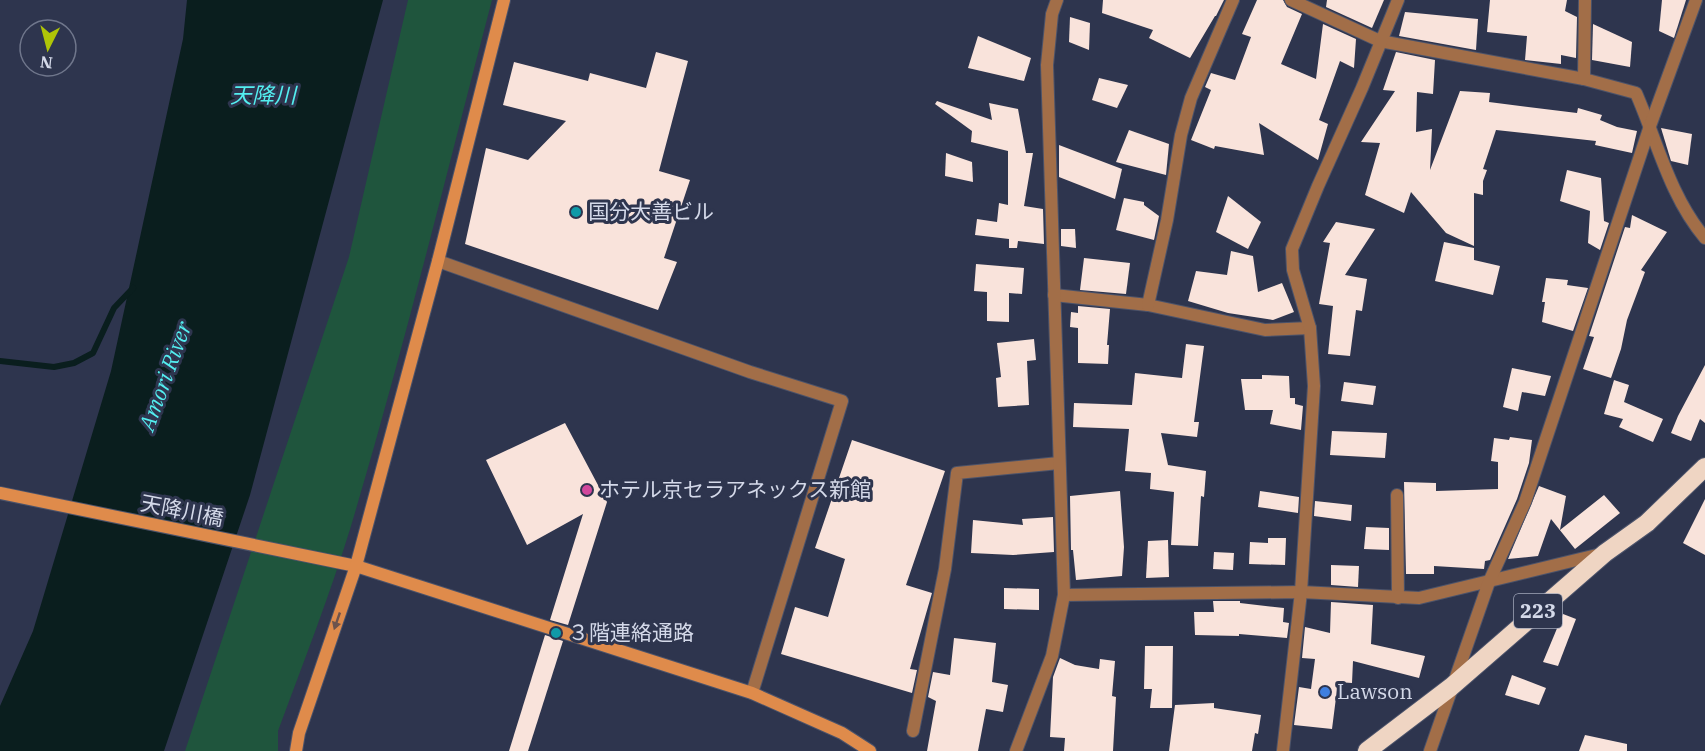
<svg xmlns="http://www.w3.org/2000/svg" width="1705" height="751" font-family="'IBM Plex Serif','Noto Sans JP',serif">
<rect width="100%" height="100%" fill="#2e354e"/>
<path fill="#1f553d" d="M 408,0 L 492,0 C 446,175 403,352 351,526 C 330,595 303,663 278,731 L 278,751 L 185,751 L 349,257 Z"/>
<path fill="#0a1e1e" d="M 187,0 L 383,0 L 250,495 L 164,751 L 0,751 L 0,706 L 33,631 L 111,371 L 183,39 Z"/>
<g fill="none" stroke-linecap="round" stroke-linejoin="round">
<path stroke="#0a1e1e" stroke-width="6" d="M 0,361 L 54,367 L 74,363 L 93,353 L 114,308 L 133,288"/>
</g>
<g fill="#f9e3db">
<path d="M 1103,0 L 1224,0 L 1216,16 L 1215,16 L 1190,58 L 1149,38 L 1153,30 L 1102,13 Z"/>
<path d="M 1257,0 L 1283,0 L 1287,7 L 1302,14 L 1281,64 L 1316,79 L 1323,24 L 1356,39 L 1354,68 L 1340,61 L 1319,120 L 1328,124 L 1318,160 L 1259,123 L 1264,155 L 1215,146 L 1214,149 L 1191,140 L 1211,90 L 1205,87 L 1211,73 L 1235,80 L 1251,37 L 1242,34 Z"/>
<path d="M 1327,0 L 1384,0 L 1372,28 L 1326,7 Z"/>
<path d="M 1490,0 L 1567,0 L 1565,11 L 1577,17 L 1576,58 L 1561,55 L 1561,64 L 1525,60 L 1527,36 L 1487,32 Z"/>
<path d="M 1662,0 L 1686,0 L 1674,38 L 1659,31 Z"/>
<path d="M 1405,12 L 1478,19 L 1476,50 L 1399,36 Z"/>
<path d="M 1070,17 L 1090,23 L 1089,50 L 1069,42 Z"/>
<path d="M 1593,24 L 1632,42 L 1630,67 L 1592,60 Z"/>
<path d="M 978,36 L 1031,58 L 1024,81 L 968,68 Z"/>
<path d="M 656,52 L 688,61 L 659,171 L 690,180 L 664,258 L 677,262 L 658,310 L 465,244 L 486,148 L 528,160 L 566,121 L 503,105 L 514,62 L 588,81 L 590,73 L 646,88 Z"/>
<path d="M 1396,52 L 1435,60 L 1433,94 L 1417,92 L 1416,132 L 1432,129 L 1430,170 L 1460,91 L 1490,93 L 1489,102 L 1577,113 L 1578,108 L 1602,115 L 1600,120 L 1617,127 L 1637,131 L 1632,153 L 1595,145 L 1596,141 L 1496,130 L 1483,169 L 1487,170 L 1483,181 L 1483,195 L 1474,193 L 1474,246 L 1446,233 L 1411,192 L 1404,213 L 1365,195 L 1380,143 L 1361,142 L 1395,91 L 1383,90 Z"/>
<path d="M 1099,78 L 1128,85 L 1117,108 L 1092,100 Z"/>
<path d="M 937,101 L 992,120 L 989,103 L 1018,109 L 1026,153 L 1033,153 L 1024,206 L 1043,209 L 1044,244 L 1018,241 L 1017,248 L 1009,248 L 1009,239 L 975,235 L 977,219 L 997,222 L 999,203 L 1008,205 L 1008,151 L 971,142 L 972,131 L 935,104 Z"/>
<path d="M 1661,128 L 1692,134 L 1688,165 L 1671,161 Z"/>
<path d="M 1129,130 L 1169,144 L 1166,175 L 1116,162 Z"/>
<path d="M 1059,145 L 1122,169 L 1115,199 L 1059,177 Z"/>
<path d="M 946,153 L 972,162 L 973,182 L 945,176 Z"/>
<path d="M 1567,170 L 1601,178 L 1604,221 L 1609,223 L 1600,250 L 1588,243 L 1590,211 L 1560,201 Z"/>
<path d="M 1228,196 L 1261,222 L 1248,249 L 1216,232 Z"/>
<path d="M 1124,198 L 1144,202 L 1144,205 L 1159,216 L 1154,240 L 1116,230 Z"/>
<path d="M 1632,215 L 1667,232 L 1641,270 L 1645,272 L 1627,320 L 1621,349 L 1611,378 L 1583,369 L 1594,337 L 1589,336 L 1625,227 L 1630,228 Z"/>
<path d="M 1336,222 L 1375,229 L 1345,275 L 1367,279 L 1362,311 L 1356,310 L 1350,356 L 1328,354 L 1333,306 L 1319,304 L 1330,243 L 1323,242 Z"/>
<path d="M 1061,229 L 1075,229 L 1076,248 L 1061,246 Z"/>
<path d="M 1444,242 L 1474,248 L 1474,260 L 1500,266 L 1493,295 L 1435,281 Z"/>
<path d="M 1231,251 L 1253,256 L 1258,292 L 1282,283 L 1294,312 L 1273,320 L 1228,313 L 1188,301 L 1196,271 L 1227,275 Z"/>
<path d="M 1084,258 L 1130,263 L 1126,294 L 1080,290 Z"/>
<path d="M 976,264 L 1024,268 L 1022,294 L 1009,293 L 1009,322 L 987,321 L 987,292 L 974,291 Z"/>
<path d="M 1546,278 L 1568,280 L 1567,285 L 1588,288 L 1573,331 L 1542,322 L 1545,302 L 1542,302 Z"/>
<path d="M 1078,306 L 1110,309 L 1107,345 L 1109,345 L 1108,364 L 1078,363 L 1078,328 L 1070,327 L 1071,312 L 1078,313 Z"/>
<path d="M 1034,339 L 1036,360 L 1027,361 L 1029,405 L 998,407 L 996,378 L 1001,377 L 997,343 Z"/>
<path d="M 1186,344 L 1204,346 L 1194,422 L 1199,422 L 1197,437 L 1161,433 L 1168,465 L 1206,471 L 1204,497 L 1201,496 L 1198,546 L 1171,545 L 1174,492 L 1150,489 L 1151,473 L 1125,471 L 1129,429 L 1073,427 L 1074,403 L 1132,405 L 1135,373 L 1182,378 Z"/>
<path d="M 1705,365 L 1705,423 L 1700,419 L 1691,441 L 1671,433 L 1678,416 Z"/>
<path d="M 1512,368 L 1551,376 L 1545,396 L 1522,392 L 1518,411 L 1503,407 Z"/>
<path d="M 1262,375 L 1289,376 L 1290,398 L 1295,398 L 1295,404 L 1303,406 L 1301,430 L 1270,424 L 1273,410 L 1245,410 L 1241,379 L 1262,379 Z"/>
<path d="M 1614,380 L 1629,385 L 1624,402 L 1663,419 L 1653,442 L 1619,427 L 1623,419 L 1604,414 Z"/>
<path d="M 1344,382 L 1376,386 L 1373,405 L 1341,401 Z"/>
<path d="M 565,423 L 607,502 L 568,625 L 550,620 L 583,514 L 527,545 L 486,460 Z"/>
<path d="M 1332,431 L 1387,433 L 1385,458 L 1330,455 Z"/>
<path d="M 1510,437 L 1532,440 L 1529,463 L 1517,499 L 1490,560 L 1485,561 L 1484,569 L 1434,566 L 1434,574 L 1406,574 L 1404,482 L 1436,483 L 1436,491 L 1498,489 L 1498,462 L 1491,461 L 1494,438 L 1509,440 Z"/>
<path d="M 852,440 L 945,471 L 906,585 L 932,593 L 910,669 L 917,670 L 912,693 L 781,654 L 795,607 L 828,617 L 845,559 L 815,548 Z"/>
<path d="M 1539,486 L 1566,496 L 1560,530 L 1604,495 L 1620,513 L 1575,549 L 1551,519 L 1538,556 L 1508,559 Z"/>
<path d="M 1120,491 L 1124,547 L 1122,576 L 1076,580 L 1073,550 L 1071,550 L 1070,496 Z"/>
<path d="M 1260,491 L 1299,497 L 1298,513 L 1258,507 Z"/>
<path d="M 1705,499 L 1705,555 L 1683,543 Z"/>
<path d="M 1315,501 L 1352,505 L 1351,521 L 1314,516 Z"/>
<path d="M 1053,517 L 1054,552 L 1013,555 L 971,553 L 973,520 L 1023,525 L 1022,519 Z"/>
<path d="M 1366,527 L 1389,528 L 1389,550 L 1364,549 Z"/>
<path d="M 1268,538 L 1286,538 L 1285,565 L 1249,564 L 1250,542 L 1268,543 Z"/>
<path d="M 1168,540 L 1169,577 L 1146,578 L 1148,541 Z"/>
<path d="M 1214,552 L 1234,553 L 1233,570 L 1213,569 Z"/>
<path d="M 1331,565 L 1359,566 L 1358,587 L 1331,585 Z"/>
<path d="M 1004,588 L 1039,589 L 1039,610 L 1004,609 Z"/>
<path d="M 1213,601 L 1240,601 L 1240,603 L 1284,608 L 1283,622 L 1289,623 L 1287,638 L 1239,634 L 1239,636 L 1195,635 L 1194,612 L 1214,612 Z"/>
<path d="M 1331,602 L 1373,605 L 1371,644 L 1425,656 L 1419,678 L 1353,661 L 1352,683 L 1338,682 L 1332,729 L 1294,725 L 1299,687 L 1311,689 L 1315,659 L 1302,658 L 1305,627 L 1330,633 Z"/>
<path d="M 1563,614 L 1576,619 L 1558,666 L 1543,662 Z"/>
<path d="M 545,635 L 563,641 L 528,751 L 509,751 Z"/>
<path d="M 954,638 L 996,643 L 992,682 L 1008,685 L 1003,712 L 986,709 L 978,751 L 927,751 L 936,701 L 928,697 L 933,672 L 950,675 Z"/>
<path d="M 1145,646 L 1173,646 L 1172,708 L 1150,708 L 1152,689 L 1144,689 Z"/>
<path d="M 1060,658 L 1075,665 L 1099,669 L 1100,659 L 1115,661 L 1112,696 L 1116,697 L 1113,751 L 1064,751 L 1065,738 L 1050,737 L 1053,677 Z"/>
<path d="M 1512,675 L 1546,688 L 1539,705 L 1505,695 Z"/>
<path d="M 1214,703 L 1214,708 L 1261,715 L 1258,734 L 1255,733 L 1252,751 L 1169,751 L 1175,705 Z"/>
<path d="M 1585,735 L 1627,744 L 1627,751 L 1579,751 Z"/>
</g>
<g fill="none" stroke-linecap="round" stroke-linejoin="round">
<defs>
<g id="street">
<path d="M 1291,0 L 1380,41 L 1584,79 L 1636,93 C 1657,141 1670,197 1705,238"/>
<path d="M 1584,79 L 1585,0"/>
<path d="M 438,261 L 750,372 L 842,401 L 752,693"/>
<path d="M 1054,295 L 1148,305 L 1265,330 L 1310,328"/>
<path d="M 1148,305 L 1167,220 L 1181,135 L 1191,98 L 1233,0"/>
<path d="M 1397,495 L 1398,598"/>
<path d="M 1064,595 L 1301,592 L 1419,598 L 1601,554"/>
<path d="M 913,731 L 945,569 L 957,473 L 1059,463"/>
<path d="M 1016,751 L 1052,656 L 1064,595 L 1047,65 L 1052,14 L 1057,0"/>
<path d="M 1283,751 L 1301,592 L 1314,386 L 1310,328 L 1293,270 L 1292,249 L 1318,186 L 1362,88 L 1398,0"/>
<path d="M 1430,751 L 1489,582 L 1525,502 L 1650,126 L 1696,0"/>
</g>
<g id="secondary">
<path d="M 0,493 L 356,566 L 752,693 L 842,733 L 870,751"/>
<path d="M 296,751 L 299,733 L 356,566 L 438,261 L 504,0"/>
</g>
<path id="highway" d="M 1367,751 L 1451,687 L 1605,553 L 1647,523 L 1705,467"/>
</defs>
<use href="#street" stroke="#4c536a" stroke-width="14"/>
<use href="#secondary" stroke="#4c536a" stroke-width="14"/>
<use href="#highway" stroke="#4c536a" stroke-width="20"/>
<use href="#street" stroke="#a26e48" stroke-width="12"/>
<use href="#secondary" stroke="#df8b4b" stroke-width="12"/>
<use href="#highway" stroke="#efd5c3" stroke-width="18"/>
</g>
<defs><path id="oneway-solid" d="M-6-.8H1V-3.2L6.5 0L1 3.2V.8H-6Z" transform="scale(1.5)"/></defs>
<use fill="#6c534d" href="#oneway-solid" transform="translate(337 621) rotate(109)"/>
<g fill="#0f9aa8" stroke="#2e354e" stroke-width="2">
<circle cx="576" cy="212" r="6"/>
<circle cx="556" cy="633" r="6"/>
</g>
<circle fill="#d1479c" stroke="#2e354e" stroke-width="2" cx="587" cy="490" r="6"/>
<circle fill="#3f7fe0" stroke="#2e354e" stroke-width="2" cx="1325" cy="692" r="6"/>
<g text-anchor="middle" stroke-width="6" stroke-linejoin="round" paint-order="stroke">
<rect fill="#2e354e" stroke="#a2a8ba" stroke-width="1.5" x="1514" y="594" width="48" height="34" rx="4.5"/>
<g font-size="20" font-weight="bold" fill="#d4d9e9">
<text x="1538" y="618">223</text>
</g>
<g font-size="21" fill="#d4d9e9" stroke="#2e354e" text-anchor="start">
<text x="588" y="219">国分大善ビル</text>
<text x="599" y="497">ホテル京セラアネックス新館</text>
<text x="568" y="640">３階連絡通路</text>
<text x="1337" y="699">Lawson</text>
</g>
<g font-size="21" fill="#d4d9e9" stroke="#2e354e">
<text transform="translate(182 511) rotate(11)" y="7">天降川橋</text>
</g>
<g font-size="22" font-style="italic" fill="#53eef0" stroke="#2e354e">
<text x="263" y="103">天降川</text>
<text transform="translate(165 376) rotate(-70)" y="8">Amori River</text>
</g>
</g>
<g transform="translate(48 48) rotate(186)"><circle r="28" fill="#2e354e" stroke="#70778c" stroke-width="1.5"/>
<path d="M0-4.5L10 22L0 15L-10 22Z" fill="#afc507"/>
<text y="-9" font-size="16" font-weight="bold" text-anchor="middle" fill="#d4d9e9">N</text>
</g>
</svg>
